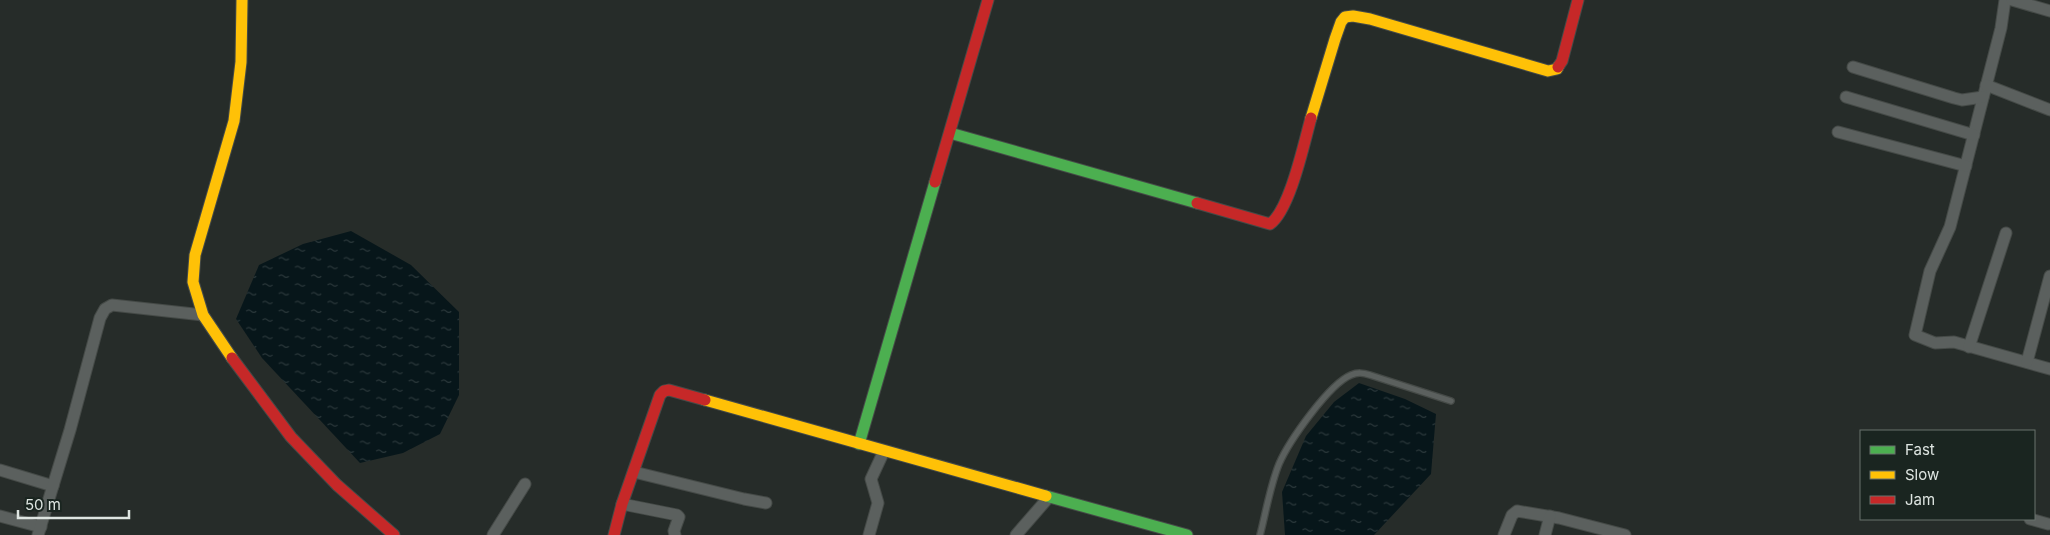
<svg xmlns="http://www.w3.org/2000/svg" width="2050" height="535" font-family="Inter,sans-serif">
<defs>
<pattern id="water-ripples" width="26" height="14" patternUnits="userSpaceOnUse" patternTransform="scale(1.25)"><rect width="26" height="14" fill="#07161a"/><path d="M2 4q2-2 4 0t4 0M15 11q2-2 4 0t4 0" fill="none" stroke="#2b383b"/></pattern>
</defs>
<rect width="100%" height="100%" fill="#262c29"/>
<g fill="url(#water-ripples)">
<path d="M 351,231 L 411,265 L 459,312 L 459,395 L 440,434 L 403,453 L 360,463 L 262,358 L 236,319 L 259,265 L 303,244 Z"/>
<path d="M 1359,383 L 1405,399 L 1436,414 L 1431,474 L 1374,535 L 1285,535 L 1282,492 L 1306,436 L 1334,402 Z"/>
</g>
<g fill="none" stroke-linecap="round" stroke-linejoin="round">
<defs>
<path id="lane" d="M 1260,535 C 1266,512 1270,486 1279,464 C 1289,441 1329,384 1351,375 C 1358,372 1363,373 1370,375 L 1451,401"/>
<g id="street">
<path d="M 2005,0 L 2001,28 L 1950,227 L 1930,271 L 1915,335 L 1935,343 L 1954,342 L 2050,369"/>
<path d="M 2012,0 L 2050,11"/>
<path d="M 1853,67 L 1954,98 L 1962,100 L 1983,97"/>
<path d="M 1986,85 L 2050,110"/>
<path d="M 1846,97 L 1974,135"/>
<path d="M 1838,132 L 1966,166"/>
<path d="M 1969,347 L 2006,233"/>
<path d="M 2027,362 L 2050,276"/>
<path d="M 0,470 L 53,486"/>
<path d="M 634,472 L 744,499 L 766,503"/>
<path d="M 622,504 L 677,515 L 679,517 L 674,531 L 675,535"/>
<path d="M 0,516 L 41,527"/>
<path d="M 2030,519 L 2048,524"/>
<path d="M 38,535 L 70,430 L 100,318 L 105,309 L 112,305 L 203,315"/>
<path d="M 493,535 L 525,484"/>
<path d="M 869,535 L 878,503 L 871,479 L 884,451"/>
<path d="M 1016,535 L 1049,497"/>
<path d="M 1504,535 L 1512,515 L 1517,511 L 1559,518 L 1625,535"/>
<path d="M 1545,535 L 1550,516"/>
</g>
<g id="fast">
<path d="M 950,133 L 1197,203"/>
<path d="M 859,444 L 935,182"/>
<path d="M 1046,496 L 1187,535"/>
</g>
<g id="slow">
<path d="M 1311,118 L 1335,39 L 1341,22 L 1345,17 L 1353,16 L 1370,19 L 1548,71 L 1557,69 L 1558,67"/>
<path d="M 232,358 L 203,315 L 193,282 L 195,255 L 234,121 L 241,62 L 242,0"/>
<path d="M 705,400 L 1046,496"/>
</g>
<g id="jam">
<path d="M 1558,67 L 1562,61 L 1578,0"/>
<path d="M 935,182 L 988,0"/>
<path d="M 1197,203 L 1270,224 C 1290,210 1304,143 1311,118"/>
<path d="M 232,358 L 291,437 L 337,485 L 394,535"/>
<path d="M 614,535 L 622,504 L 660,395 L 664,391 L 669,390 L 705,400"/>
</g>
</defs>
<use href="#lane" stroke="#454a47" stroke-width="8"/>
<use href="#street" stroke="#454a47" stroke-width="13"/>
<use href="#fast" stroke="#454a47" stroke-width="13"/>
<use href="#slow" stroke="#454a47" stroke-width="13"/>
<use href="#jam" stroke="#454a47" stroke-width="13"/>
<use href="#lane" stroke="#5b605e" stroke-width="5.5"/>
<use href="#street" stroke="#5b605e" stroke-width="11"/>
<use href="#fast" stroke="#4caf50" stroke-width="11"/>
<use href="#slow" stroke="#ffc107" stroke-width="11"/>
<use href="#jam" stroke="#c62828" stroke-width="11"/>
</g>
<rect x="1860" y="430" width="175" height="90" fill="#1a2520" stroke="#68726d"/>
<rect x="1870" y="446" width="25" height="8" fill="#4caf50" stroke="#68726d"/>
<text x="1905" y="455" font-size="15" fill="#dee5e1">Fast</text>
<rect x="1870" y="471" width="25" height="8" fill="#ffc107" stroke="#68726d"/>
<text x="1905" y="480" font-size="15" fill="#dee5e1">Slow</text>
<rect x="1870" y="496" width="25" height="8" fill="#c62828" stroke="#68726d"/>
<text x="1905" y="505" font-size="15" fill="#dee5e1">Jam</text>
<path d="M18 510v8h111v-8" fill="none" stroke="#dee5e1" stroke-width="2.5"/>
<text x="25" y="510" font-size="15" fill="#dee5e1" stroke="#1a2520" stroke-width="4" paint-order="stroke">50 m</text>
</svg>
